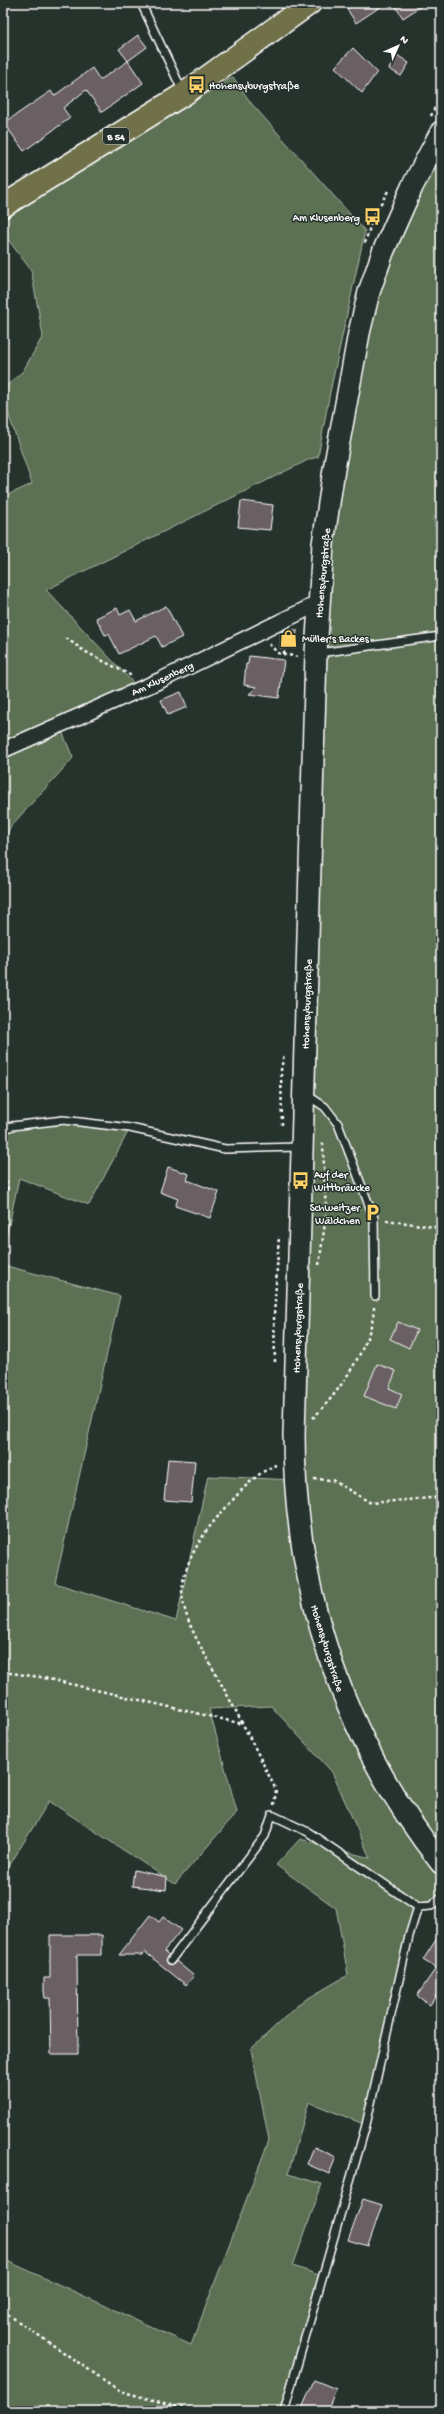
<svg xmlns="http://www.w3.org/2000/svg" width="444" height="2414" font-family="'Gochi Hand',sans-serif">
<rect width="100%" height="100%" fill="#26332d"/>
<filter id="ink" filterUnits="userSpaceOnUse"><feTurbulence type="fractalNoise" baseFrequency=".025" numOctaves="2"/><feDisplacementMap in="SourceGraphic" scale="8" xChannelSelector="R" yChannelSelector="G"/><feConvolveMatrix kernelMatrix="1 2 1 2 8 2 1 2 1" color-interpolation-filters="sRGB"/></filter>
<g filter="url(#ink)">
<g fill="#5b7053" stroke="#adb8a9">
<path d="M 233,77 L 251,103 L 365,231 L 330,392 L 318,457 L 310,459 L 46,590 L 139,689 L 59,724 L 73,758 L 10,827 L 3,845 L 3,497 L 32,484 L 3,398 L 3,389 L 23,371 L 43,336 L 31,270 L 3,233 L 3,219 Z"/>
<path d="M 441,132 L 441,516 L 433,518 L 441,549 L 441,1898 L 418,1908 L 366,2125 L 309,2102 L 288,2174 L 322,2184 L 293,2266 L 324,2277 L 284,2411 L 3,2411 L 3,2259 L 191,2345 L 269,2140 L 251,2049 L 300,2003 L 348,1975 L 336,1908 L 276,1865 L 300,1839 L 370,1858 L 332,1772 L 271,1706 L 209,1709 L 237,1812 L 175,1884 L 49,1801 L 3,1876 L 3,1265 L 120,1296 L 55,1583 L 176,1621 L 208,1476 L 294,1480 L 316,653 L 359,333 Z"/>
<path d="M 63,1120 L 130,1128 L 89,1205 L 19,1178 L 3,1253 L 3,1125 Z"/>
</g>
<g fill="#6a5f63" stroke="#fff">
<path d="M 356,3 L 386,3 L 356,23 L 347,9 Z"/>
<path d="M 393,3 L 426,3 L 403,18 Z"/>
<path d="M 138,35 L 147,47 L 128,61 L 119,49 Z"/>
<path d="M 353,48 L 377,72 L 362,93 L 335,67 Z"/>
<path d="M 397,55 L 409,63 L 401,76 L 389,69 Z"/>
<path d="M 128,61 L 143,83 L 102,112 L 86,90 L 63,108 L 70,118 L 24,151 L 4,123 L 51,91 L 54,96 L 92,68 L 100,80 Z"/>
<path d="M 241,501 L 273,505 L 270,530 L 238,527 Z"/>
<path d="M 166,606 L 182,637 L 162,647 L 156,636 L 119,654 L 109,634 L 105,635 L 96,618 L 117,608 L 120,615 L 130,610 L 136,621 Z"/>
<path d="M 285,630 L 297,630 L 296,648 L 280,648 L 281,632 Z"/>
<path d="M 249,656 L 284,660 L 279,698 L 249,694 L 257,687 L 244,685 L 246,664 L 248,664 Z"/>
<path d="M 181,692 L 187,707 L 168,715 L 161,700 Z"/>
<path d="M 168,1167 L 189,1174 L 187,1180 L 219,1192 L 210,1218 L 175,1206 L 178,1199 L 160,1192 Z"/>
<path d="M 398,1322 L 417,1330 L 409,1348 L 390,1339 Z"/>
<path d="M 377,1364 L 396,1371 L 389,1388 L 402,1394 L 396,1409 L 364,1396 Z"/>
<path d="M 168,1459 L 195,1461 L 191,1502 L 164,1500 Z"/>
<path d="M 134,1870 L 167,1877 L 166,1890 L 132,1886 Z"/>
<path d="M 150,1915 L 159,1922 L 163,1917 L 181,1930 L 164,1951 L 169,1955 L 166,1960 L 168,1964 L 173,1965 L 176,1961 L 194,1976 L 186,1985 L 145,1952 L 143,1955 L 119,1955 Z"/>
<path d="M 441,1932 L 441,1988 L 430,2005 L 417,1996 L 436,1968 L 423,1960 Z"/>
<path d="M 50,1935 L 102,1935 L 102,1955 L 77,1955 L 78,2054 L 51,2054 L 50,1998 L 45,1998 L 44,1991 L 44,1978 L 50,1978 Z"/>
<path d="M 314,2147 L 336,2157 L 329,2174 L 307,2164 Z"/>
<path d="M 363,2199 L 382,2205 L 368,2246 L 348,2240 Z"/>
<path d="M 314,2380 L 336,2389 L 327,2411 L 301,2411 Z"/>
</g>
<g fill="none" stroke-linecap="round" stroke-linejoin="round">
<defs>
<g id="service">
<path d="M 141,3 L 183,92"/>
<path d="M 319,653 L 441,636"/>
<path d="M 307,1095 L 325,1107 L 338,1124 L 374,1218 L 375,1296"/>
<path d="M 3,1130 L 12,1126 L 63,1120 L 130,1128 L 225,1149 L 300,1147"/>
<path d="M 171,1960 L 265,1836 L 272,1815 L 308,1832 L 418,1907"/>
<path d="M 284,2411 L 366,2125 L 409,1936 L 418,1907 L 431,1906 L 441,1898"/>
</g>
<path id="minor" d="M 3,750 L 161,680 L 319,603"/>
<path id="secondary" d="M 441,132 L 412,187 L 383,252 L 369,292 L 359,333 L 334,469 L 323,544 L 316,653 L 294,1435 C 294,1591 344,1740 441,1863"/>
<path id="primary" d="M 3,206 L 184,94 L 310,3"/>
</defs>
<use href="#service" stroke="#fff" stroke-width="10"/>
<use href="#minor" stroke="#fff" stroke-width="18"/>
<use href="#secondary" stroke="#fff" stroke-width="24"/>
<use href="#primary" stroke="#fff" stroke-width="25"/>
<g stroke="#fff" stroke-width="2.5" stroke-dasharray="3 3" stroke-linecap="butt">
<path d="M 431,116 L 441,95"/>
<path d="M 365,243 L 373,217 L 388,191"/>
<path d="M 66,638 L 84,651 L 132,676"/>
<path d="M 269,644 L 278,653 L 298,657"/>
<path d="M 284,654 L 284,648"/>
<path d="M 282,1125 L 281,1070 L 284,1054"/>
<path d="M 3,1176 L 8,1186 L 3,1204"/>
<path d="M 386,1220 L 441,1228"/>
<path d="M 319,1265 L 326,1216 L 323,1143"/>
<path d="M 275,1362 L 274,1316 L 279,1236"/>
<path d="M 313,1418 C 339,1393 373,1343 374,1307"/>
<path d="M 314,1479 L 332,1480 L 371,1503 L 441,1497"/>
<path d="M 3,1672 L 40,1677 L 243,1724"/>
<path d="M 274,1805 L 276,1790 C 258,1753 239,1716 219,1680 C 206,1655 188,1629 183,1601 C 177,1572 203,1532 222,1512 C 238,1494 254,1474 276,1465"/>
<path d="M 3,2311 L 120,2391 L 193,2411"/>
</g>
<use href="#service" stroke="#26332d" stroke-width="7"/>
<use href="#minor" stroke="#26332d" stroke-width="15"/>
<use href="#secondary" stroke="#26332d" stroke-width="21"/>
<use href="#primary" stroke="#70704a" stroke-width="22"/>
</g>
</g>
<defs>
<symbol id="bus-bare" viewBox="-9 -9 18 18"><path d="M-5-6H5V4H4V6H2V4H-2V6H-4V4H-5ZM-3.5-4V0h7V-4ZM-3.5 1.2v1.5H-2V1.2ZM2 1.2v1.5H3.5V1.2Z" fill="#ffd166" stroke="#26332d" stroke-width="2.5" paint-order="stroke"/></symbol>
<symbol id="shop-bare" viewBox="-9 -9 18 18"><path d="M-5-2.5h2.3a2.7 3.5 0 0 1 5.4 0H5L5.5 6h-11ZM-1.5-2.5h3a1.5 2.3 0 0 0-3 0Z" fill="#ffd166" stroke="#26332d" stroke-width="2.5" paint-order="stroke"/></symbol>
<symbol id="parking-bare" viewBox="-9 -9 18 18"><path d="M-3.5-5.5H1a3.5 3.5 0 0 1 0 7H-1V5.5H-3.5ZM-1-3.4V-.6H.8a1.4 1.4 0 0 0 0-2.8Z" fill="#ffd166" stroke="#26332d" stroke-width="2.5" paint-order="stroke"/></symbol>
</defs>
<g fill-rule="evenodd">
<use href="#bus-bare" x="184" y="72" width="25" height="25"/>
<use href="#bus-bare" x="360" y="204" width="25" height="25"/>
<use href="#shop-bare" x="276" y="626" width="25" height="25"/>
<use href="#bus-bare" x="288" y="1168" width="25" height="25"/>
<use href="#parking-bare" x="360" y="1200" width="25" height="25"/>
</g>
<g text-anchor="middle" stroke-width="3" stroke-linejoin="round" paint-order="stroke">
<rect fill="#26332d" stroke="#bec2c0" stroke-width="1" x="103" y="128" width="26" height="16" rx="3"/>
<g font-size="10" font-weight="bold" fill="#fff">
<text x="116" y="140">B 54</text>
</g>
<g font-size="11" fill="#fff" stroke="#26332d" text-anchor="start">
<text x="209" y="89">Hohensyburgstraße</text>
<text x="360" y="221" text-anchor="end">Am Klusenberg</text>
<text x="302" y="642">Müller's Backes</text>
<text x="314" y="1178">Auf der<tspan x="314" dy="13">Wittbräucke</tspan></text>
<text x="360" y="1211" text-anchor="end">Schweitzer<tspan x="360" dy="13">Wäldchen</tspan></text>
</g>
<g font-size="11" fill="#fff" stroke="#26332d">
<text transform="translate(322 573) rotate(-85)" y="4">Hohensyburgstraße</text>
<text transform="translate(162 678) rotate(-25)" y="4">Am Klusenberg</text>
<text transform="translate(306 1004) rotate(-88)" y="4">Hohensyburgstraße</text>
<text transform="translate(297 1328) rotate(-88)" y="4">Hohensyburgstraße</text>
<text transform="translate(328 1648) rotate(73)" y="4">Hohensyburgstraße</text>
</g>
</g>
<rect width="444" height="2414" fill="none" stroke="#26332d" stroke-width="16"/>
<rect x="8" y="8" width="428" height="2398" fill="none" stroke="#fff" stroke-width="1.5" filter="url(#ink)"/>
<g transform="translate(398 46) rotate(45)" stroke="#26332d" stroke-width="3" paint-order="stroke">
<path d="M0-3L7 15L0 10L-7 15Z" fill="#ffffff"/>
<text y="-6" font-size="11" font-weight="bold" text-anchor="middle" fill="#ffffff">N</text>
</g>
</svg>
